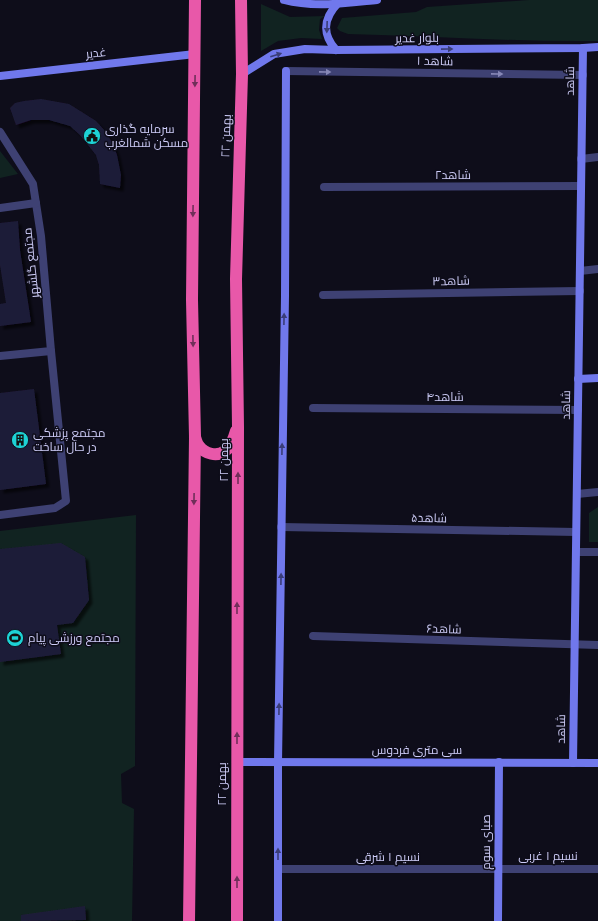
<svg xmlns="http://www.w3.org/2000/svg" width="598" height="921" font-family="Poppins,Cairo,sans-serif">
<defs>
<filter id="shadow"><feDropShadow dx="3.5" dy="3.5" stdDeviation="1" flood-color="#0009"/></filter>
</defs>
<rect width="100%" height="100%" fill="#0e0d1a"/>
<g fill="#112321">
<path d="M 529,0 L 598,0 L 598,41 C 515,42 431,36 348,34 L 340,31 L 337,28 L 342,18 L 416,12 L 427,7 Z"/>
<path d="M 261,4 L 290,17 L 325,16 L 320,19 L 319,30 L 322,39 L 301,38 L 278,41 L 261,51 Z"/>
<path d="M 0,151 L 18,174 L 0,178 Z"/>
<path d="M 598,507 L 598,542 L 589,542 L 589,513 Z"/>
<path d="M 136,515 L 135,766 L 121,774 L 122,803 L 134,809 L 132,921 L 0,921 L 0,531 Z"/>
</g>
<g fill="#1f1c39" filter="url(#shadow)">
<path d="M 41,99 L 69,104 L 85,114 L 96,121 L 105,131 L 113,144 L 117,155 L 121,175 L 120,188 L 100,184 L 99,165 L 96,155 L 80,135 L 70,126 L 49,120 L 31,120 L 16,125 L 10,108 L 15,103 L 24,101 Z"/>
<path d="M 18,221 L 20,250 L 31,322 L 0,326 L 0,304 L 6,303 L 0,265 L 0,223 Z"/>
<path d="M 34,389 L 46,484 L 0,490 L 0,393 Z"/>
<path d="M 61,543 L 85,557 L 89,600 L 73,623 L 57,625 L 61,654 L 0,662 L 0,549 Z"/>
<path d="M 85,906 L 86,920 L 21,921 L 21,915 Z"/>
</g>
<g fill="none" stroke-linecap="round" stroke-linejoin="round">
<g stroke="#3e4173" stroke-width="8">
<path d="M 286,71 L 583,75"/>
<path d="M 0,132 L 33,184 L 41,236 L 51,351 L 0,356"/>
<path d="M 581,159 L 598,157"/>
<path d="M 324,187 L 581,186"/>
<path d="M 0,208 L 36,203"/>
<path d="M 580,271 L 598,269"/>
<path d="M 323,295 L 580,291"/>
<path d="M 313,408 L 578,410"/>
<path d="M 577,494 L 598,492"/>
<path d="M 0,515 L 55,508 L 66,501 L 51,351"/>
<path d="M 281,527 L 576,532"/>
<path d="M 576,552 L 598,552"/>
<path d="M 313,636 L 598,645"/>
<path d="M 278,869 L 598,869"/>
</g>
<g stroke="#7078ec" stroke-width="8">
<path d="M 284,0 C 314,8 347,3 377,0"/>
<path d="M 336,50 C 322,34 323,19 338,3"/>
<path d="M 242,74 L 274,54 L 305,49 L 336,50 L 583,48 L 598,47"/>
<path d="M 0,76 L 195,54"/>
<path d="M 578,379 L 598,378"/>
<path d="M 236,762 L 598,763"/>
<path d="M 573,763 L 583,48"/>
<path d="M 278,921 L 278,762 L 285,296 L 286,71"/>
<path d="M 498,921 L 499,762"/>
</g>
<g stroke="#e858a9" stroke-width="12">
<path d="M 195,437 C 196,440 197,444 199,446 C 205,454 217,457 225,451 C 231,447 234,438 236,431"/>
<path d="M 189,921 L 195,437 L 192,300 L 195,0"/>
<path d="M 237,921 L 238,427 L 236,279 L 242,74 L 241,0"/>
</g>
</g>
<defs><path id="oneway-solid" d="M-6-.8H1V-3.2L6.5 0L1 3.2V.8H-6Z"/></defs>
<g fill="#3a3d78">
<use href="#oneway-solid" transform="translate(327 27) rotate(92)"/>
<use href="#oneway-solid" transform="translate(447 49) rotate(-1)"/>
<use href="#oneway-solid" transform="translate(276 55) rotate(-18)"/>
<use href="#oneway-solid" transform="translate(284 319) rotate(-89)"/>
<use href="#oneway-solid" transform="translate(282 449) rotate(-89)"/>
<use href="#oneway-solid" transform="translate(281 579) rotate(-89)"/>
<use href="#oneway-solid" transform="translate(279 709) rotate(-89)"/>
<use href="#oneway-solid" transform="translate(278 854) rotate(-90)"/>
</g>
<g fill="#8687b6">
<use href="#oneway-solid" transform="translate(325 72) rotate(1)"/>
<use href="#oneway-solid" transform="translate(497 74) rotate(1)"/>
</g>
<g fill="#702f5a">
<use href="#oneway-solid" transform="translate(195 81) rotate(91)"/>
<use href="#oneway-solid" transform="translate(193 211) rotate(91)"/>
<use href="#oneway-solid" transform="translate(193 341) rotate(89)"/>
<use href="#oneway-solid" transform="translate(238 478) rotate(-90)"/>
<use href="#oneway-solid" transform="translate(194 499) rotate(91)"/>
<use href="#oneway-solid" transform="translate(237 608) rotate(-90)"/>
<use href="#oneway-solid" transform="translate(237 738) rotate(-90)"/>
<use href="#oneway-solid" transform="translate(237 882) rotate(-90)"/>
</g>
<defs>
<symbol id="civic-disc" viewBox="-11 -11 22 22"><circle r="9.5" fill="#1dd2d5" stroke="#0e0d1a"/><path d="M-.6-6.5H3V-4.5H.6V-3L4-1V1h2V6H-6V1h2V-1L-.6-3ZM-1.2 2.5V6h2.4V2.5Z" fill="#111"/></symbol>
<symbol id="building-disc" viewBox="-11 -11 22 22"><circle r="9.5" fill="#1dd2d5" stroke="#0e0d1a"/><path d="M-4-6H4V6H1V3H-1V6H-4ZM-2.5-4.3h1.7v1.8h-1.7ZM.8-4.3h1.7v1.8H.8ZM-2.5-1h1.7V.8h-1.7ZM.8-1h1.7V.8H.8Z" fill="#111"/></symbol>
<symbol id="stadium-disc" viewBox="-11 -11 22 22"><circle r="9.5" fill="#1dd2d5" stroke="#0e0d1a"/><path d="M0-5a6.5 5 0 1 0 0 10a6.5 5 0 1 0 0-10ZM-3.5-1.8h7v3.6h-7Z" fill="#111"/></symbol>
</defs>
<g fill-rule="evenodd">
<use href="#civic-disc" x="82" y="126" width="20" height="20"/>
<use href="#building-disc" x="10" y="430" width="20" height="20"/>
<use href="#stadium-disc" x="5" y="628" width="20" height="20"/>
</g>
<g text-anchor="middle" stroke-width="3" stroke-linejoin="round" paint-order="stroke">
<g font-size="12" fill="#cecdf8" stroke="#0e0d1a">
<text transform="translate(417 38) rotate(-1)" y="4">بلوار غدیر</text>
<text transform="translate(96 53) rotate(-6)" y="4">غدیر</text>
<text transform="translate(435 61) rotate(1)" y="4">شاهد ۱</text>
<text transform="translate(570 81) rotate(-89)" y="4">شاهد</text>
<text transform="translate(226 136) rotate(-88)" y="4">۲۲ بهمن</text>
<text x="453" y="179">شاهد۲</text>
<text transform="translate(31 263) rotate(-96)" y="4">مجتمع گلشهر</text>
<text transform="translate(451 281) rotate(-1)" y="4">شاهد۳</text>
<text x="445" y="401">شاهد۴</text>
<text transform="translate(566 405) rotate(-89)" y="4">شاهد</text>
<text transform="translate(224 460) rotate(-90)" y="4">۲۲ بهمن</text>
<text transform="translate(429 518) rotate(1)" y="4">شاهد۵</text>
<text transform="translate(444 629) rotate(2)" y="4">شاهد۶</text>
<text transform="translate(561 729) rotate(-89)" y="4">شاهد</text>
<text x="417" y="754">سی متری فردوس</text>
<text transform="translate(222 784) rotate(-90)" y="4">۲۲ بهمن</text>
<text transform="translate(486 842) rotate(-90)" y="4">صبای سوم</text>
<text x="548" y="860">نسیم ۱ غربی</text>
<text x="388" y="861">نسیم ۱ شرقی</text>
</g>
<g font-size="12" fill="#cecdf8" stroke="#0e0d1a" text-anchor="start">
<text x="105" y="133">سرمایه گذاری<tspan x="105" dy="14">مسکن شمالغرب</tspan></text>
<text x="33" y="437">مجتمع پزشکی<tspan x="33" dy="14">در حال ساخت</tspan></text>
<text x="28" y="642">مجتمع ورزشی پیام</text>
</g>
</g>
</svg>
